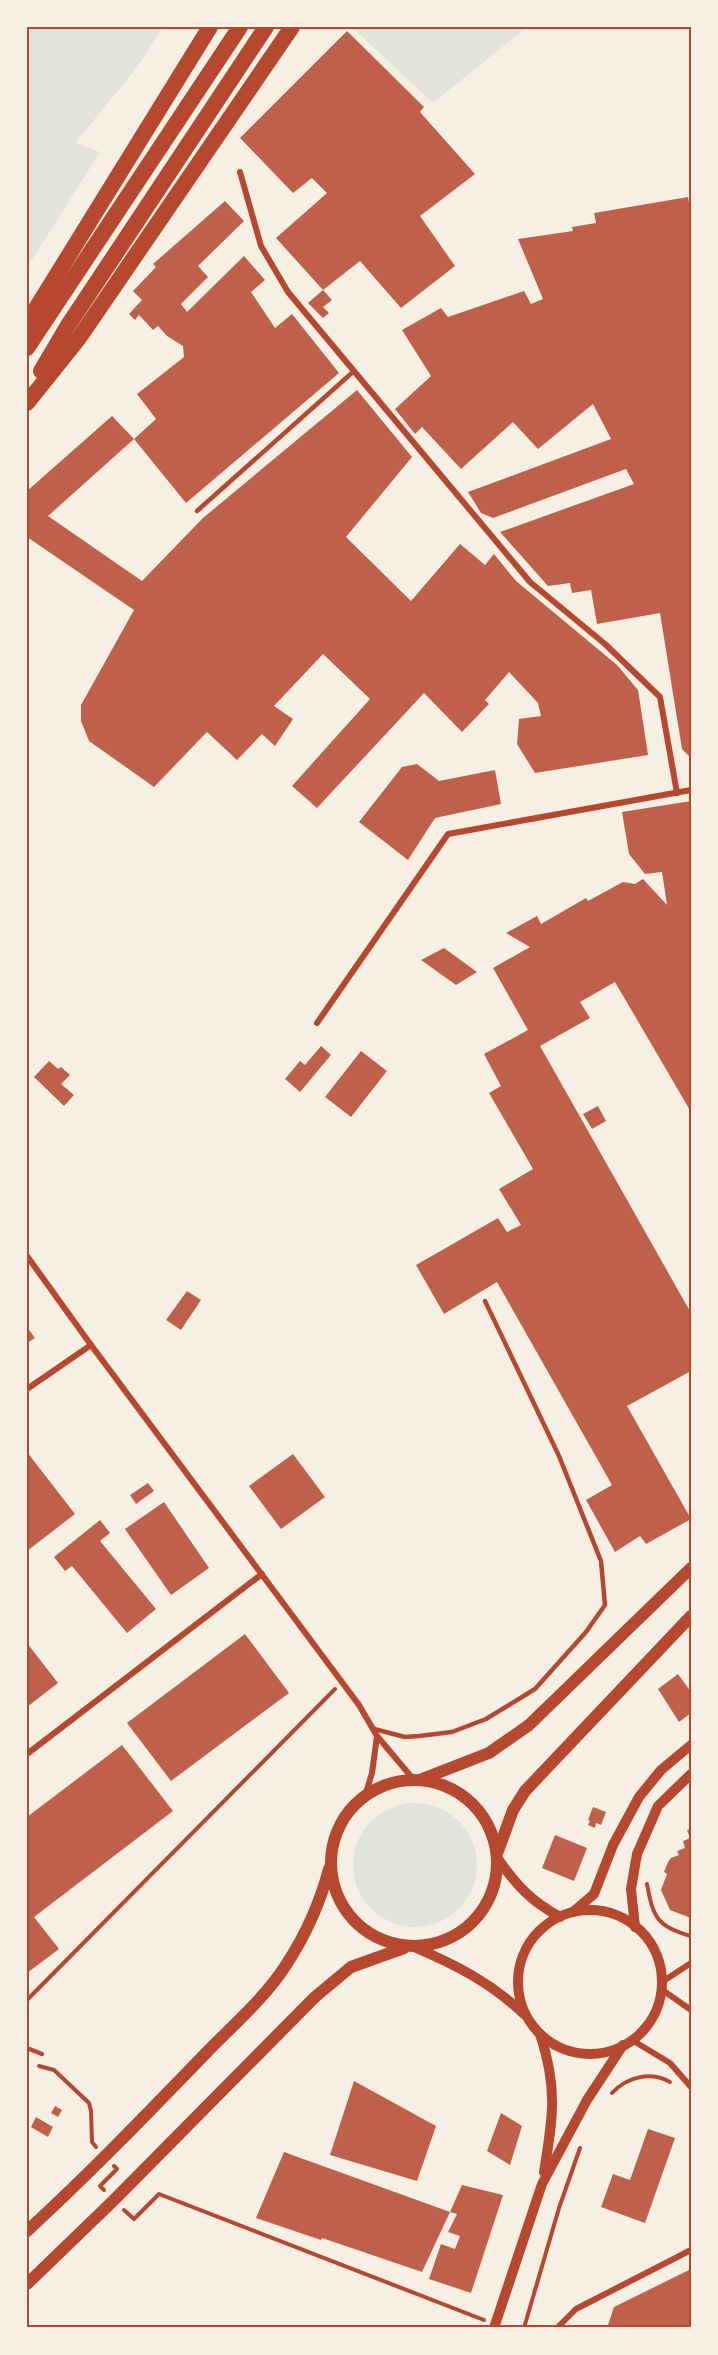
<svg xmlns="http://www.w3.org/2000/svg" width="718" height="2355" font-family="'Archivo Narrow',sans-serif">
<rect width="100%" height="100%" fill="#f6efe4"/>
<g fill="#e2e4dc">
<path d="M 27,27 L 163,27 L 135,70 L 75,143 L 100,152 L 27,268 Z"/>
<path d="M 352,27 L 527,27 L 433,103 Z"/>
<circle cx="415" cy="1865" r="62"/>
</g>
<g fill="#bf614a">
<path d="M 347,31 L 424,107 L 420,112 L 475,174 L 420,216 L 455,266 L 401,308 L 360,261 L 323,290 L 276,238 L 327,193 L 312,178 L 293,193 L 240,138 Z"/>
<path d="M 688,197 L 691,214 L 691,758 L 682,749 L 660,613 L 597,624 L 591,590 L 572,593 L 570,583 L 548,586 L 500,532 L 634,484 L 626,469 L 493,518 L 481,513 L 468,492 L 611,439 L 593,404 L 538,449 L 513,422 L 461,469 L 422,427 L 415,434 L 395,409 L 431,376 L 402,330 L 441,308 L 448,317 L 524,291 L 531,304 L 543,299 L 518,239 L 573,231 L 572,227 L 596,223 L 594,213 Z"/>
<path d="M 225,201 L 244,221 L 198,266 L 208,277 L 181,304 L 187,312 L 244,256 L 265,280 L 251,292 L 275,328 L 292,314 L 339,373 L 186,503 L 134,439 L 48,516 L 142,581 L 203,518 L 357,390 L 412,457 L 346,537 L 411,601 L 460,544 L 485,565 L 494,554 L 516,581 L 617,665 L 638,690 L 648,755 L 535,773 L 517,744 L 519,719 L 541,716 L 538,703 L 509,672 L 485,700 L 489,704 L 462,732 L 424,693 L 317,808 L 292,786 L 370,699 L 323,654 L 274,706 L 293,719 L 275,746 L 262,734 L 237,760 L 207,732 L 154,787 L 89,741 L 81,721 L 81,705 L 134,610 L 27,537 L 27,491 L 112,416 L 134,439 L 156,419 L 137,394 L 184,357 L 183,346 L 167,336 L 158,326 L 153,330 L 139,315 L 135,320 L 129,314 L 142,300 L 133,291 L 156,267 L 153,264 Z"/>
<path d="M 323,290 L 332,300 L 323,307 L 329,313 L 323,318 L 308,303 Z"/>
<path d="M 417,764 L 439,781 L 495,770 L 501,804 L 435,818 L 408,860 L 359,822 L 402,767 Z"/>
<path d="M 691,801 L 691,1112 L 615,982 L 580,1002 L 590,1018 L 540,1046 L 691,1313 L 691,1371 L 627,1406 L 691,1519 L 646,1544 L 640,1536 L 615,1552 L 586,1500 L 612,1485 L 497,1282 L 444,1314 L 416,1265 L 498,1218 L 507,1232 L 521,1225 L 499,1189 L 533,1169 L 489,1093 L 501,1086 L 484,1054 L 528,1030 L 493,968 L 530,947 L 506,933 L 537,916 L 541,924 L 586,898 L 588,901 L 623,882 L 635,884 L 643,879 L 667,905 L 662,872 L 645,874 L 629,854 L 622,812 Z"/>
<path d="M 444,948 L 477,972 L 456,985 L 421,960 Z"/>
<path d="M 321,1046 L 331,1055 L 300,1092 L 285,1079 L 300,1061 L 305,1065 Z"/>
<path d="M 361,1051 L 387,1071 L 351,1117 L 325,1097 Z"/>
<path d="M 49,1061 L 58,1069 L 61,1067 L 70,1075 L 61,1084 L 74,1095 L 64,1106 L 34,1077 Z"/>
<path d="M 598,1106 L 606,1121 L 592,1129 L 583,1114 Z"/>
<path d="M 187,1291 L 201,1300 L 181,1330 L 166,1320 Z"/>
<path d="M 27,1327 L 35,1338 L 27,1343 Z"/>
<path d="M 27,1452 L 75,1514 L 27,1551 Z"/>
<path d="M 293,1454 L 325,1497 L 281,1529 L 249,1486 Z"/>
<path d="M 148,1483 L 154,1491 L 136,1504 L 130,1495 Z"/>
<path d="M 164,1502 L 209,1568 L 171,1595 L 125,1529 Z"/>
<path d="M 100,1520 L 110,1533 L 100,1541 L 156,1609 L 127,1633 L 72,1566 L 65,1571 L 54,1557 Z"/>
<path d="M 245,1634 L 289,1693 L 171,1781 L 127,1723 Z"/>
<path d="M 27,1643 L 58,1683 L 27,1707 Z"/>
<path d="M 678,1674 L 691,1692 L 691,1713 L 679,1722 L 658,1689 Z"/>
<path d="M 122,1745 L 173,1811 L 34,1917 L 59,1949 L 27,1973 L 27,1817 Z"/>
<path d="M 593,1807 L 606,1812 L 601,1825 L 596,1823 L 595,1828 L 588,1825 L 590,1821 L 588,1820 Z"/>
<path d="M 691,1829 L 691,1918 L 670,1910 L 661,1890 L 667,1874 L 664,1872 L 668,1862 L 671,1858 L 679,1855 L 677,1851 L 685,1848 L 683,1841 L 690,1838 L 687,1830 Z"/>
<path d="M 555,1835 L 587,1848 L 574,1881 L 542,1868 Z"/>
<path d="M 354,2081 L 436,2126 L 417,2181 L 330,2155 Z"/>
<path d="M 55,2106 L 62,2110 L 58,2117 L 51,2113 Z"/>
<path d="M 501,2113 L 522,2126 L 510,2165 L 487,2151 Z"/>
<path d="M 36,2117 L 53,2127 L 48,2137 L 31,2127 Z"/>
<path d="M 648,2129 L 675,2138 L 645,2223 L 601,2207 L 613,2174 L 630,2180 Z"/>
<path d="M 284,2152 L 450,2212 L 462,2185 L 503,2195 L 471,2293 L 429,2279 L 441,2244 L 455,2249 L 460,2236 L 448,2232 L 457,2214 L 450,2212 L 422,2272 L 322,2238 L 321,2240 L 256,2218 Z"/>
<path d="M 691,2269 L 691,2328 L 607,2328 L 614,2307 Z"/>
</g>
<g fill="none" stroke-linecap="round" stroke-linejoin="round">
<g stroke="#b5482f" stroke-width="4">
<path d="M 647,1884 C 653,1917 657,1927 691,1936"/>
<path d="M 27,2000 L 335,1689"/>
<path d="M 39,2066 L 54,2070 L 89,2103 L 91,2111 L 92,2142 L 96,2147"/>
<path d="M 612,2093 C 627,2077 650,2071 670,2082"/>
<path d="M 104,2190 L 100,2186 L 117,2169 L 114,2166"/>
<path d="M 124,2210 L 134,2219 L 159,2194 L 484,2320"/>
<path d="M 524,2328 L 559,2208 L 580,2148"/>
</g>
<g stroke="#b5482f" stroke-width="4.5">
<path d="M 197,511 L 354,371"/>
<path d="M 374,1729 L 405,1737 L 419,1736 L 452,1732 L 486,1719 L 535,1689 L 586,1632 L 605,1605 L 601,1561 L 559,1456 L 485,1301"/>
<path d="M 27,2048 L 42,2054"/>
</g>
<g stroke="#b5482f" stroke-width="6">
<path d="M 240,172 L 261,246 L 288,292 L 530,582 L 605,644 L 660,697 L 677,793"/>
<path d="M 317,1023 L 448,834 L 691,790"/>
<path d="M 27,1256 L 91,1345 L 359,1705 L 377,1736 L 414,1780"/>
<path d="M 27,1389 L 91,1345"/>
<path d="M 27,1754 L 262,1574"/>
<path d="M 365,1796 L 372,1773 L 377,1736"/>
<path d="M 662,1982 L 691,1963"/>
<path d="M 661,1989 L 691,2010"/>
<path d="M 632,2040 L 670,2063 L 691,2087"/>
<path d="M 557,2328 L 576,2309 L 691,2250"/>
</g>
<g stroke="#b5482f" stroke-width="10">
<path d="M 498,1859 C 517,1886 531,1901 560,1917"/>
<circle cx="590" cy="1982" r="72"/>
<path d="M 573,1912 L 594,1894 L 613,1845 L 639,1797 L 661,1770 L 691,1745"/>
<path d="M 635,1927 L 631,1889 L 637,1854 L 658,1806 L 691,1774"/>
<path d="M 414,1947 C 456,1965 490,1982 524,2014"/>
<path d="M 540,2034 C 558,2088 553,2117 544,2172"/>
<path d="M 494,2328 L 542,2184 L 587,2100 L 623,2045"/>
</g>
<g stroke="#b5482f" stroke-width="12">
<path d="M 422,1779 L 489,1753 L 529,1725 L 691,1568"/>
<circle cx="414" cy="1863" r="83"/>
<path d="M 498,1851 L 513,1810 L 525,1791 L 691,1616"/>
<path d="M 27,2231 C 89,2174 148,2113 206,2053 C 233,2025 265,1998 286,1965 C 305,1936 320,1903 329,1869"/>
<path d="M 27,2284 L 114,2200 L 315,1997 L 351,1967 L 404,1948"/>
</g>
<g stroke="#b5482f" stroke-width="16">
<path d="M 27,323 L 210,27"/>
<path d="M 27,348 L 240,27"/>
<path d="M 41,371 L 67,327 L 266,27"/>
<path d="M 27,403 L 79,338 L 292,27"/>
</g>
</g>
<rect width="718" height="2355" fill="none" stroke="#f6efe4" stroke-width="57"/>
<rect x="28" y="28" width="662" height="2298" fill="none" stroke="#b5482f" stroke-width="2"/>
</svg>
